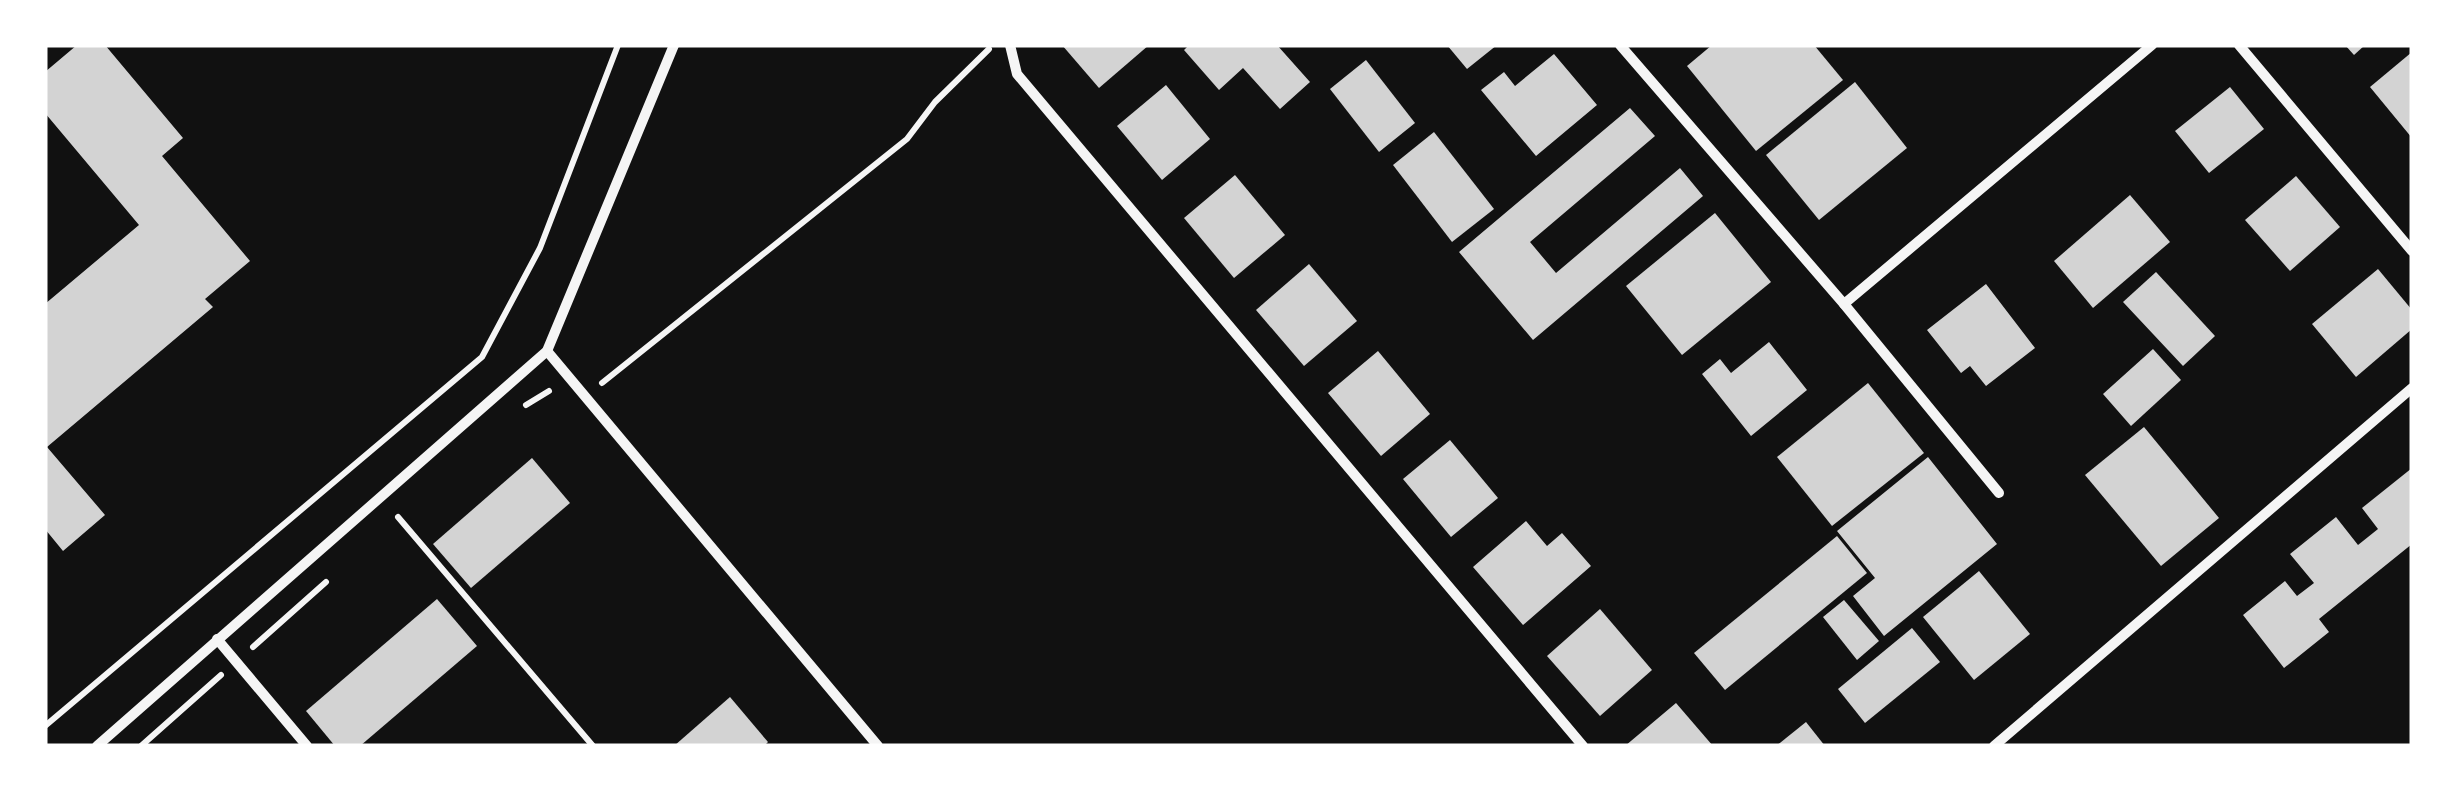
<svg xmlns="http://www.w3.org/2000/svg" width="2457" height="791" font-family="'Nunito Sans',sans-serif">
<rect width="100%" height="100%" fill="#111"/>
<g fill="#d3d3d3">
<path d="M 77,45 L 105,45 L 183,138 L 162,156 L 250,261 L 205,299 L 213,307 L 47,447 L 105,515 L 63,551 L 45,529 L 45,304 L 139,225 L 45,113 L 45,72 Z"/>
<path d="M 1062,45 L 1149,45 L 1099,88 Z"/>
<path d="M 1189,45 L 1277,45 L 1310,82 L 1280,109 L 1243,68 L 1219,90 L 1184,50 Z"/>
<path d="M 1447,45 L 1497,45 L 1467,69 Z"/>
<path d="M 1712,45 L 1814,45 L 1843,80 L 1756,151 L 1687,66 Z"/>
<path d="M 2345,45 L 2365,45 L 2354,55 Z"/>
<path d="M 2412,52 L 2412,138 L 2370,87 Z"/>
<path d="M 1554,54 L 1597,105 L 1536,156 L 1481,90 L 1504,72 L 1515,86 Z"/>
<path d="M 1366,60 L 1415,123 L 1379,152 L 1330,89 Z"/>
<path d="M 1855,82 L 1907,148 L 1819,220 L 1766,155 Z"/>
<path d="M 1166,85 L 1210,139 L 1162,180 L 1117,126 Z"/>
<path d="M 2230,87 L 2264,129 L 2209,173 L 2175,131 Z"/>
<path d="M 1630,108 L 1655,136 L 1530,242 L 1556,273 L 1680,168 L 1703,196 L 1533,340 L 1459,252 Z"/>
<path d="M 1434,132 L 1494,209 L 1452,242 L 1393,165 Z"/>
<path d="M 1235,175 L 1285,235 L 1234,278 L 1184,218 Z"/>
<path d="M 2296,176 L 2340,227 L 2290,271 L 2245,220 Z"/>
<path d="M 2130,195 L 2170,242 L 2093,308 L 2054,261 Z"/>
<path d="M 1715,213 L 1771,282 L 1682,355 L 1626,286 Z"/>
<path d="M 1309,264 L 1357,321 L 1304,366 L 1256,310 Z"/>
<path d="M 2378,269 L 2412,310 L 2412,329 L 2356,377 L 2312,324 Z"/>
<path d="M 2156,272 L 2215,336 L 2183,366 L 2123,302 Z"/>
<path d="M 1986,284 L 2035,348 L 1986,386 L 1970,366 L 1961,373 L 1927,330 Z"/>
<path d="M 1769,342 L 1807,390 L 1751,436 L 1702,374 L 1720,359 L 1731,373 Z"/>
<path d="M 2153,349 L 2181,380 L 2131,426 L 2103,394 Z"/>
<path d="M 1378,351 L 1430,414 L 1381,456 L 1328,393 Z"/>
<path d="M 1868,383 L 1924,453 L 1832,526 L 1777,457 Z"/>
<path d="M 2144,427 L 2219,518 L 2161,566 L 2085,475 Z"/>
<path d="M 1450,440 L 1498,498 L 1451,537 L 1403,479 Z"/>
<path d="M 1928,457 L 1997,544 L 1884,636 L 1853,596 L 1875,578 L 1837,531 Z"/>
<path d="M 532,458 L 570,503 L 471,588 L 433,544 Z"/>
<path d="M 2412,468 L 2412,544 L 2319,619 L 2329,632 L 2284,668 L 2243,615 L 2285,581 L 2297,596 L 2314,583 L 2290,554 L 2336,517 L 2358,545 L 2378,529 L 2362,508 Z"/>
<path d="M 1526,521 L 1547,546 L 1562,533 L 1591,566 L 1523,625 L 1473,567 Z"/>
<path d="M 1837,536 L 1867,573 L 1725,690 L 1694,653 Z"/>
<path d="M 1979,571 L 2030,634 L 1974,680 L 1923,617 Z"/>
<path d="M 437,599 L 477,646 L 360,746 L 335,746 L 306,711 Z"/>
<path d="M 1844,600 L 1879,641 L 1857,660 L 1823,617 Z"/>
<path d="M 1600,609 L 1652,670 L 1600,716 L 1547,656 Z"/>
<path d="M 1912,628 L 1940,662 L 1865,723 L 1838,689 Z"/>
<path d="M 730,697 L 768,742 L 764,746 L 674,746 Z"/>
<path d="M 1676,703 L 1713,746 L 1625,746 Z"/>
<path d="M 1806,722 L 1825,746 L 1776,746 Z"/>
</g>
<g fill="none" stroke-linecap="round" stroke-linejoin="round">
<g stroke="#f5f5f5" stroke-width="6">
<path d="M 602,383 L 907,139 L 935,102 L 989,49"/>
<path d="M 526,405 L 549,391"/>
<path d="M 398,517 L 593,746"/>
<path d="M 253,647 L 326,582"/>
<path d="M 45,726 L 482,357 L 540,248 L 618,45"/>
<path d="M 141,746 L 221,675"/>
</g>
<g stroke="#f5f5f5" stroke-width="10">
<path d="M 1010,45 L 1017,74 L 1583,746"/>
<path d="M 1620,45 L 1844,304 L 1999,493"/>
<path d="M 2239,45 L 2412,251"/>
<path d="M 1844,304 L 2152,45"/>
<path d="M 547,351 L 878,746"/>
<path d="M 217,639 L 307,746"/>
<path d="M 97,746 L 547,351 L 674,45"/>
<path d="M 1994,746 L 2412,388"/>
</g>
</g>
<rect width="2457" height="791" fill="none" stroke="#ffffff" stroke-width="95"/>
</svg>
